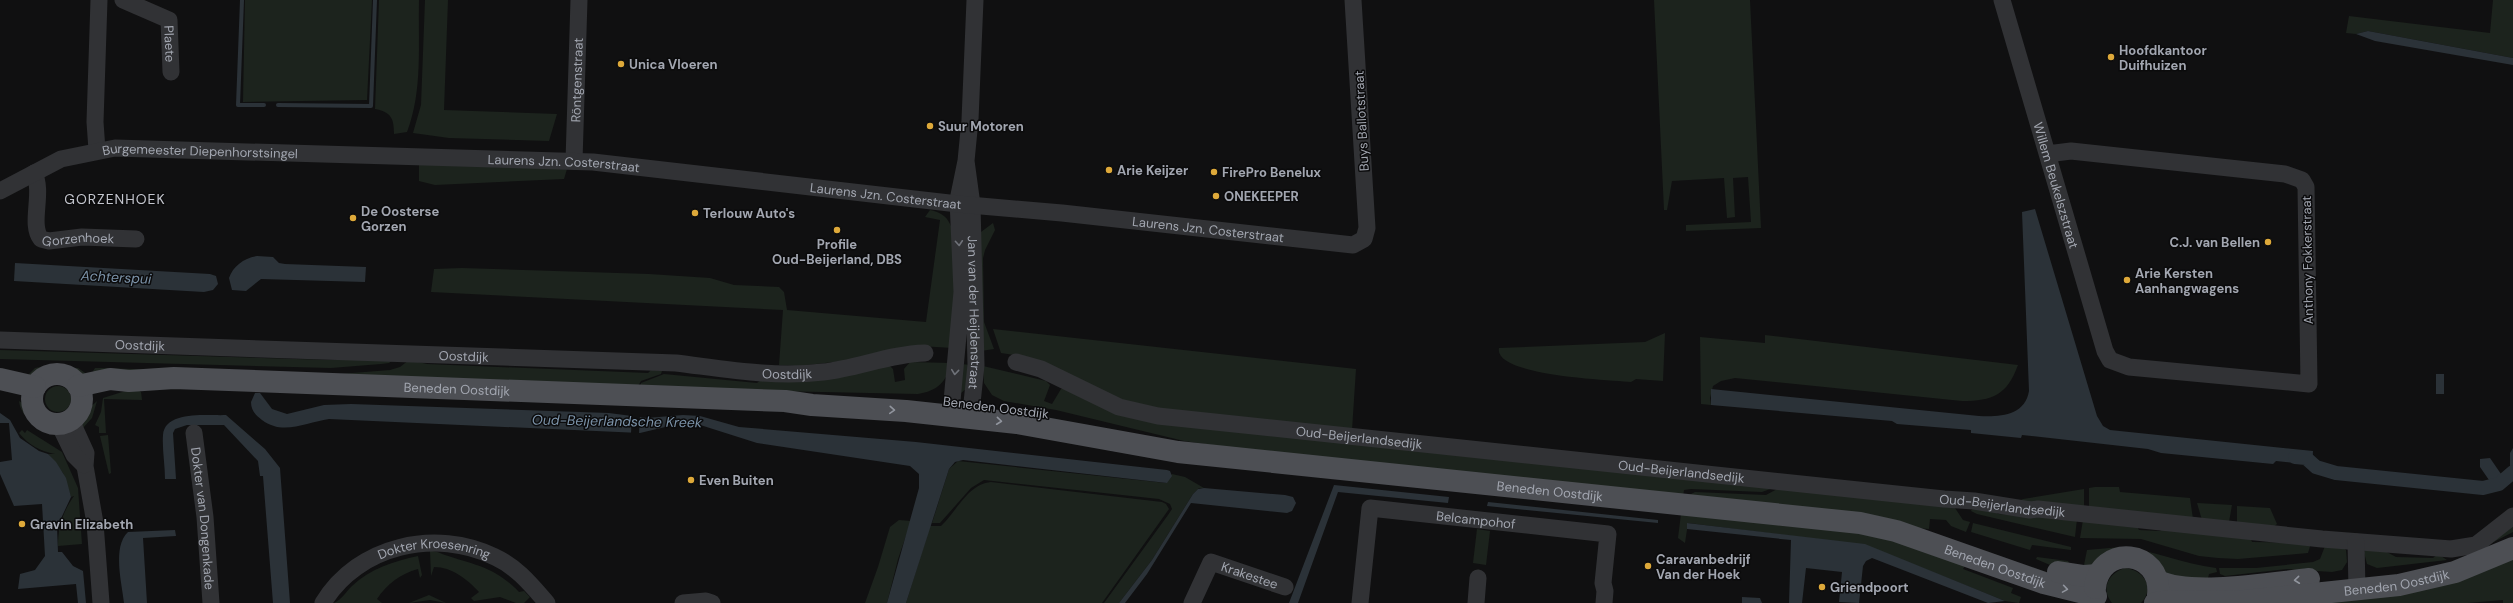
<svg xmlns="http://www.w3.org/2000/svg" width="2513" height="603" font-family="'DM Sans',sans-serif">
<rect width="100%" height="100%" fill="#101011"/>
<g fill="#1c231d">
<path d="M 245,0 L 372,0 L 367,100 L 243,102 Z"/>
<path d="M 379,0 L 419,0 C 418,44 423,91 407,132 L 394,134 C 394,118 391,112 375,109 Z"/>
<path d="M 425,0 L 448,0 L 444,110 L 557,114 L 549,141 L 449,138 L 413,133 L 421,105 Z"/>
<path d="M 1654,0 L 1750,0 L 1761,228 L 1686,231 L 1686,225 L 1751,222 L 1748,177 L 1733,178 L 1735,217 L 1727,218 L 1724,178 L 1672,181 L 1667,210 L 1664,210 Z"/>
<path d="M 2493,0 L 2513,0 L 2513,58 L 2368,31 L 2356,34 L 2346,33 L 2349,16 L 2490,33 Z"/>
<path d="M 419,164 L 567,169 L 564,179 L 435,185 L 419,181 Z"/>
<path d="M 930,210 C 939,212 946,215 950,224 C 960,243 954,322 953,348 L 919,346 L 843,361 L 798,366 L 779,365 L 783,310 L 431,292 L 434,269 L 462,268 L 649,274 L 710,278 L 734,285 L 779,287 L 784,292 L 787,310 L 926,322 L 940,220 L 925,217 Z"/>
<path d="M 993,223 L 995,230 L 985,250 L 983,258 L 984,322 L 994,349 L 981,351 L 981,232 Z"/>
<path d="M 993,329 L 1356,369 L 1352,430 L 1167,410 L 1123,401 L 1014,355 L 1001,353 Z"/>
<path d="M 1665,333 L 1663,381 L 1636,379 L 1631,382 C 1610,380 1493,376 1499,348 L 1645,342 Z"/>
<path d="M 1765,335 L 2018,365 C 2007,395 1993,401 1962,401 L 1735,378 L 1721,381 L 1713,386 L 1710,398 L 1711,405 L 1701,404 L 1700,337 L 1765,343 Z"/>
<path d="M 0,350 L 330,360 L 394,359 L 389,363 L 381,364 L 331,368 L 0,359 Z"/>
<path d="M 409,360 L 427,364 L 648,373 L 651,370 L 662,371 L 661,374 L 641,381 L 637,388 L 97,376 L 93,371 L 95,368 L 102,368 L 327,375 L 390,370 L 400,367 Z"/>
<path d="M 910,362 L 951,363 C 947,382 937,391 918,394 L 640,388 L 641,383 L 664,374 L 757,383 L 762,379 L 888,364 L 893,369 L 895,382 L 905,380 L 904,369 Z"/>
<path d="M 960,364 L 972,365 L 967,388 L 961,393 Z"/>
<path d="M 44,366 L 78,368 L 88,375 L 76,376 L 57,369 L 25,378 L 35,368 Z"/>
<path d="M 983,366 L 1046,381 L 1050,385 L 1044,401 L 1052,404 L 1061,389 L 1066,388 L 1107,408 L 1773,488 L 1762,492 L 1691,489 L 1684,490 L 1683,497 L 1267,453 L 1184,441 L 1056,410 L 1004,401 L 992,395 L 984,383 Z"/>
<circle cx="58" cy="399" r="13"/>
<path d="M 135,388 L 141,392 L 142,400 L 104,399 L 106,433 L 99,433 L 99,427 L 95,425 L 101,412 L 103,398 Z"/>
<path d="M 19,401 C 28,406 30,415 38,422 C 45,427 53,429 58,437 C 42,428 21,420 19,401 Z"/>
<path d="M 97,401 L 92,418 L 82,429 L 83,414 Z"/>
<path d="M 22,430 L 25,433 L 27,430 L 62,452 L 78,488 L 82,544 L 58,546 C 58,526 63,512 74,496 L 71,497 L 63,473 L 48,454 L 55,454 C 40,451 29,445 19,433 Z"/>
<path d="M 108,435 L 111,473 L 109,474 L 100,436 Z"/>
<path d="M 958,461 L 1166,483 L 1172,474 L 1185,477 L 1204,488 L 1199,488 L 1193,494 L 1152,560 L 1119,603 L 1104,603 L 1168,515 L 1172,509 L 1170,504 L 1159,499 L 984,480 L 971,488 L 940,523 L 932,523 L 949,469 Z"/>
<path d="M 991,482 L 1162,502 L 1166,504 L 1169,509 L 1102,603 L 906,603 L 930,526 L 941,526 C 957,511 968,484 991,482 Z"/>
<path d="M 2095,487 L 2119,487 L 2120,492 L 2190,498 L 2193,519 L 2089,508 L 2089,488 Z"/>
<path d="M 1779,488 L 1955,508 L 1963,520 L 1970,522 L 1966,532 L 1951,526 L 1946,520 L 1930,519 L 1929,529 L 1917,528 L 1689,495 L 1695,492 L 1766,495 Z"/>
<path d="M 2084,489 L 2084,507 L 2019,501 L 2023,499 Z"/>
<path d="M 2197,503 L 2232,505 L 2229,522 L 2202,520 Z"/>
<path d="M 2237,506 L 2270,508 L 2277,524 L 2273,527 L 2237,523 Z"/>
<path d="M 1972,509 L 1995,511 L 1998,514 C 2017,516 2039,510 2057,520 L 2077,519 L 2075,537 L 1977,514 L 1971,511 Z"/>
<path d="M 1681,514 L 1874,534 L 1965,566 L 1963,569 L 2013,588 L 2011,593 L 2021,597 L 2019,603 L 2005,601 L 1865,545 L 1688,523 L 1685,543 L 1678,538 Z"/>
<path d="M 2513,519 L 2513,532 L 2482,548 Z"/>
<path d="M 899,520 L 911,521 L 898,559 L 887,603 L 865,603 L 878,567 L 890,527 Z"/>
<path d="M 2083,520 L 2136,525 L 2139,530 L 2160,531 L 2164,528 L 2250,537 L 2252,542 L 2311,543 L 2308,553 L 2238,559 L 2218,558 L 2199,556 L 2141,539 L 2080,538 Z"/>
<path d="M 1973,523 L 2071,547 L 2071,550 L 2032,545 L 2030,550 L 1971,532 Z"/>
<path d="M 1477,529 L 1490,531 L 1486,565 L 1473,563 Z"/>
<path d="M 2325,546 L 2341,546 L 2346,550 L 2347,562 L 2342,570 L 2332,572 L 2287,569 L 2225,576 L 2220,574 L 2219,568 L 2256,568 L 2313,562 L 2320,559 Z"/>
<path d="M 2121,547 C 2154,550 2183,564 2216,568 L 2217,572 L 2209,574 L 2208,578 L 2178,583 L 2154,565 L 2083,570 L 2087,550 Z"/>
<path d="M 2366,550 L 2383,550 L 2396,557 L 2433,558 L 2438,554 L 2447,560 L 2377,568 L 2367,564 L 2364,552 Z"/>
<path d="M 430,551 C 437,551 439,553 445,555 C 475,565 495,567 519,592 L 524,591 L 530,597 L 524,603 L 516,603 L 500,597 L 474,601 L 471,598 L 479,592 C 467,579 452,567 434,567 L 431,576 Z"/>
<path d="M 2513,552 L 2513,603 L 2503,603 L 2503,600 L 2468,603 L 2264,603 Z"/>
<path d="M 418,556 L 422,575 L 420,578 L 418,569 C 400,574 387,584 377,599 L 382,603 L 334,603 C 342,599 345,593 352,586 C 370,569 394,561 418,556 Z"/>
<path d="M 2037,557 L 2068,561 L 2069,563 L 2057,568 L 2036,559 Z"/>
<path d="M 2125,568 C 2143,570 2156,587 2141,603 L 2112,603 C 2100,588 2109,573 2125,568 Z"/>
<path d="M 429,595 L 446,603 L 430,600 L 409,603 Z"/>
</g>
<g fill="#2b3238">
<path d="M 2368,31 L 2513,58 L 2513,65 L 2375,41 L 2356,34 Z"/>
<path d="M 2035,209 L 2097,416 L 2103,426 L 2110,430 L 2313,451 L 2312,465 L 2276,461 L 2273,464 L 2161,453 L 2148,449 L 2022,435 L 2021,438 L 1971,433 L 1971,430 L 1897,424 L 1892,421 L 1711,405 L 1711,389 L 1979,416 C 1999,417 2025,416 2029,391 L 2022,212 Z"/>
<path d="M 257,256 L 273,257 L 279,263 L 285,264 L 366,267 L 365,282 L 261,279 L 246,291 L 232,290 L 229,278 C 233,266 244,258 257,256 Z"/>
<path d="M 15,263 L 210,274 L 216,276 L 218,284 L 213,290 L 204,292 L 14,281 Z"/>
<rect x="2436" y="374" width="8" height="20"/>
<path d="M 255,393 L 260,393 L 272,409 L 287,414 L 324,405 L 351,404 L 609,413 L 647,418 L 683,415 L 700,416 L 739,427 L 916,442 L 1167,470 L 1170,471 L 1172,476 L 1167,483 L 963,460 L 955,462 L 949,469 L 906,603 L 887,603 L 919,488 L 919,474 L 910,466 L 757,443 L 694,423 L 682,423 L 640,433 L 329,419 C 307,422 283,436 262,420 C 255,415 251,410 251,402 Z"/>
<path d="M 0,413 L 10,420 L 20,438 L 39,451 L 48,454 L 56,462 L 66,478 L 71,497 L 57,527 L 58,552 L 62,552 L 73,566 L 83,571 L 86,603 L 78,603 L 76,584 L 18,589 L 20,574 L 35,570 L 45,556 L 42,504 L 14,506 L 0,474 L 0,462 L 12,460 L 9,423 L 0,423 Z"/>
<path d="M 226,415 L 265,449 L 280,468 L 290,603 L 273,603 L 263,476 L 260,476 L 258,461 L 224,425 L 187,425 L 175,429 L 173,433 L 176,479 L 165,479 C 165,465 162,449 163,435 C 165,410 208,416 226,415 Z"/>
<path d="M 2513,448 L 2513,478 L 2498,491 L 2486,491 L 2489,480 L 2480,467 L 2480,459 L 2490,458 L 2501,474 L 2505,474 L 2510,469 L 2510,453 Z"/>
<path d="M 1334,485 L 1449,497 L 1448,503 L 1338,492 L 1298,603 L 1289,603 Z"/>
<path d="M 1204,488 L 1285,495 L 1293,497 L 1296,503 L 1292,511 L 1287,513 L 1191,503 L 1147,574 L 1125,603 L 1119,603 L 1152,560 L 1193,494 L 1198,489 Z"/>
<path d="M 1488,502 L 1658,520 L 1658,523 L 1487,506 Z"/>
<path d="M 1687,523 L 1865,544 L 2005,601 L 1988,603 L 1872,558 L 1866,561 L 1863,566 L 1859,603 L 1839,602 L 1842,572 L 1806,568 L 1802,603 L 1789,603 L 1791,540 L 1687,529 Z"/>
<path d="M 175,530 L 176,536 L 143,538 L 147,603 L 124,603 C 122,583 112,547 128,532 Z"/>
<path d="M 1742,597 L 1760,598 L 1762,603 L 1742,603 Z"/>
</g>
<path fill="#101011" d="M 632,414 L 640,415 L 639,434 L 631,433 Z"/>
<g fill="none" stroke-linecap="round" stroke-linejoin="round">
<g stroke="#2b3238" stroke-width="4">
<path d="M 242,0 L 238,105 L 264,105"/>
<path d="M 278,105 L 371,106 L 375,0"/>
</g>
<path stroke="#2b3238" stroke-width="14" d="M 2295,457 L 2306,458 L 2316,467 L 2336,473 L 2483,488 L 2499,484 L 2513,472"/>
<g stroke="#313235" stroke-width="17">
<path id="s1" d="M 123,0 L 169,20 L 171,72"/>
<path id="s2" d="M 2002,0 L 2105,351 L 2110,360 L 2129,367 L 2309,384 L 2306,187 L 2302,180 L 2285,174 L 2071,151 L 2047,154"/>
<path d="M 97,150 L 95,122 L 99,0"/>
<path id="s3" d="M 574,161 L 579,0"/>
<path id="s4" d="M 966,161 L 972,205 L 976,365 L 972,403 L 960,417 L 952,401 L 962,292 L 958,200 L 966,161 L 970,120 L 975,0"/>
<path id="s5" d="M 34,173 C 44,193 29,224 41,239 L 49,241 L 82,237 L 136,239"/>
<path id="s6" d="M 0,191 L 61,159 L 115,148 L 593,162 L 958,204 L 1062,213 L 1353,245 L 1364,239 L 1367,228 L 1353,0"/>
<path id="s7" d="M 0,340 L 676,363 C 725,369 774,378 823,372 C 858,368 890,354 925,353"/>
<path id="s8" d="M 1016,362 L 1041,369 L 1119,407 L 1158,416 L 1944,499 L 1974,501 L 2030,510 L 2038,509 L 2322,539 L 2451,549 L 2476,545 L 2513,516"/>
<path d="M 71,420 L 86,453 L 85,466 L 95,523 L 101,603"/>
<path d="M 59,424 L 74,455 L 84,465"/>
<path id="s9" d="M 194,433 L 205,517 L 211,603"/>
<path d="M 2356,542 L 2357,590"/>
<path id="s10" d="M 323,603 C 358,545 436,528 495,557 C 517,567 532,586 547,603"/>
<path d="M 683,603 L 706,601 L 712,603"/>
<path id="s11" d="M 1192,603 L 1211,562 L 1285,587"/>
<path id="s12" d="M 1360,603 L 1370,508 L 1608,534 L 1603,583 L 1605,591 L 1604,603"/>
<path d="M 1476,603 L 1478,578"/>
</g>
<g stroke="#4d4f54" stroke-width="22">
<circle cx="57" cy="399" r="25"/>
<path d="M 0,379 L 35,387"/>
<path id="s13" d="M 78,386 L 110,379 L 129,381 L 174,378 L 785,401 L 812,405 L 906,411 L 1017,423 L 1178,452 L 1860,523 L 1896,531 L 2044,583 L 2096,596"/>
<path d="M 2058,572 L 2084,576 L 2098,575"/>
<path d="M 2158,581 C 2191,597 2271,583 2309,579"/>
<path d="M 2095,588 C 2099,543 2163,549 2158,595"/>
<path id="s14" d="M 2155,603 L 2168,601 L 2235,602 L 2399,585 L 2455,572 L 2513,548"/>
</g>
</g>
<defs><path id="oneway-chevron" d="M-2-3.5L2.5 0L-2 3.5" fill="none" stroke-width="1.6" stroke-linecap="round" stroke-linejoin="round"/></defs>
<g stroke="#6f7279">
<use href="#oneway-chevron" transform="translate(959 243) rotate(86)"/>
<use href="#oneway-chevron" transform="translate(955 372) rotate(96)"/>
</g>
<g stroke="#91959e">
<use href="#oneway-chevron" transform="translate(892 410) rotate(4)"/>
<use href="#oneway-chevron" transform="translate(999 421) rotate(6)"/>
<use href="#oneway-chevron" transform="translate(2297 580) rotate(174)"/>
<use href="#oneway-chevron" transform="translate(2065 589) rotate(9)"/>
</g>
<g fill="#dea93a" stroke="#0b0b0c" stroke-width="1.5">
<circle cx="2111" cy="57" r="4"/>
<circle cx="621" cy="64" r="4"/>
<circle cx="930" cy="126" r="4"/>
<circle cx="1109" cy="170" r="4"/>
<circle cx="1214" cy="172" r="4"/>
<circle cx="1216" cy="196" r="4"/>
<circle cx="695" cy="213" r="4"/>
<circle cx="353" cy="218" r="4"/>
<circle cx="837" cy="230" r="4"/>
<circle cx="2268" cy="242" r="4"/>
<circle cx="2127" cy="280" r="4"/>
<circle cx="691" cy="480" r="4"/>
<circle cx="22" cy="524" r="4"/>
<circle cx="1648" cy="566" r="4"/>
<circle cx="1822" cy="587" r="4"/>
</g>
<g text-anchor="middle" stroke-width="3" stroke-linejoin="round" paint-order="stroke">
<g font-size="13" fill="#a2a6b0" stroke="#0b0b0c">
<text dy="5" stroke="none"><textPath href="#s1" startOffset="74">Plaete</textPath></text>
<text dy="5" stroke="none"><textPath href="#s3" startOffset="81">Röntgenstraat</textPath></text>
<text transform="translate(1361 121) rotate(-93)" y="5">Buys Ballotstraat</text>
<text dy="5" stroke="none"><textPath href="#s6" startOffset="209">Burgemeester Diepenhorstsingel</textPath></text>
<text dy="5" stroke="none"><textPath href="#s6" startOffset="573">Laurens Jzn. Costerstraat</textPath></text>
<text dy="5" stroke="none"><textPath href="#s2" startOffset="193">Willem Beukelszstraat</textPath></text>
<text dy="5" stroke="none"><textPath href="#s6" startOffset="897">Laurens Jzn. Costerstraat</textPath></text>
<text dy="5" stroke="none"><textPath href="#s6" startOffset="1221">Laurens Jzn. Costerstraat</textPath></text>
<text dy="5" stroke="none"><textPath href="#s5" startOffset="105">Gorzenhoek</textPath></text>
<text transform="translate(2307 260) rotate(-91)" y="5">Anthony Fokkerstraat</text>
<text dy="5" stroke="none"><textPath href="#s4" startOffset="152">Jan van der Heijdenstraat</textPath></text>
<text dy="5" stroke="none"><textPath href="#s7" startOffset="140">Oostdijk</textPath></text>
<text dy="5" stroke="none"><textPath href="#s7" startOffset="464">Oostdijk</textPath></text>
<text dy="5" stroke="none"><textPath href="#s7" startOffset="788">Oostdijk</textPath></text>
<text dy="5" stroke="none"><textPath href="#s13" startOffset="380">Beneden Oostdijk</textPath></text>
<text transform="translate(996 407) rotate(7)" y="5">Beneden Oostdijk</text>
<text dy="5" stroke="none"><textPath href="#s8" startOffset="355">Oud-Beijerlandsedijk</textPath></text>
<text dy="5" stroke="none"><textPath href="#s8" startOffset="679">Oud-Beijerlandsedijk</textPath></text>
<text dy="5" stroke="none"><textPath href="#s13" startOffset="1479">Beneden Oostdijk</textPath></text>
<text dy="5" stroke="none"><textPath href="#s8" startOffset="1002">Oud-Beijerlandsedijk</textPath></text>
<text dy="5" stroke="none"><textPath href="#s9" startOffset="86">Dokter van Dongenkade</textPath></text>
<text dy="5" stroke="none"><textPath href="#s12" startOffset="202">Belcampohof</textPath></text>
<text dy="5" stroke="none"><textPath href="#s10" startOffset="132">Dokter Kroesenring</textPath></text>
<text dy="5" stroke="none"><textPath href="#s13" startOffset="1933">Beneden Oostdijk</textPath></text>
<text dy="5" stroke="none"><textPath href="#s11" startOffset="86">Krakestee</textPath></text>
<text dy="5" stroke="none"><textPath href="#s14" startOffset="243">Beneden Oostdijk</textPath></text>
</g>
<g font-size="13" font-weight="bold" fill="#a2a6b0" stroke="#0b0b0c" text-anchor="start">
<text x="2119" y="55">Hoofdkantoor<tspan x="2119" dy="15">Duifhuizen</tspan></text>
<text x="629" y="69">Unica Vloeren</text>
<text x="938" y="131">Suur Motoren</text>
<text x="1117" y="175">Arie Keijzer</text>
<text x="1222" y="177">FirePro Benelux</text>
<text x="1224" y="201">ONEKEEPER</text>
<text x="361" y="216">De Oosterse<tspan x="361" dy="15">Gorzen</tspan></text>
<text x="703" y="218">Terlouw Auto's</text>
<text x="2260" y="247" text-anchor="end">C.J. van Bellen</text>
<text x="837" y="249" text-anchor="middle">Profile<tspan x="837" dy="15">Oud-Beijerland, DBS</tspan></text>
<text x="2135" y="278">Arie Kersten<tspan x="2135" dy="15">Aanhangwagens</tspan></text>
<text x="699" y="485">Even Buiten</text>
<text x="30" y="529">Gravin Elizabeth</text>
<text x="1656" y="564">Caravanbedrijf<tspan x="1656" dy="15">Van der Hoek</tspan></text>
<text x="1830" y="592">Griendpoort</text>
</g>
<g font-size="14" letter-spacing="1" fill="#c3c5cd" stroke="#0b0b0c">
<text x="115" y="204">GORZENHOEK</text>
</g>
<g font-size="14" font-style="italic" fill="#7c93a9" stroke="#0b0b0c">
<text transform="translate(116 277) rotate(3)" y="5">Achterspui</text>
<text transform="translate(617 421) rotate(1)" y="5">Oud-Beijerlandsche Kreek</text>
</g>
</g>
</svg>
